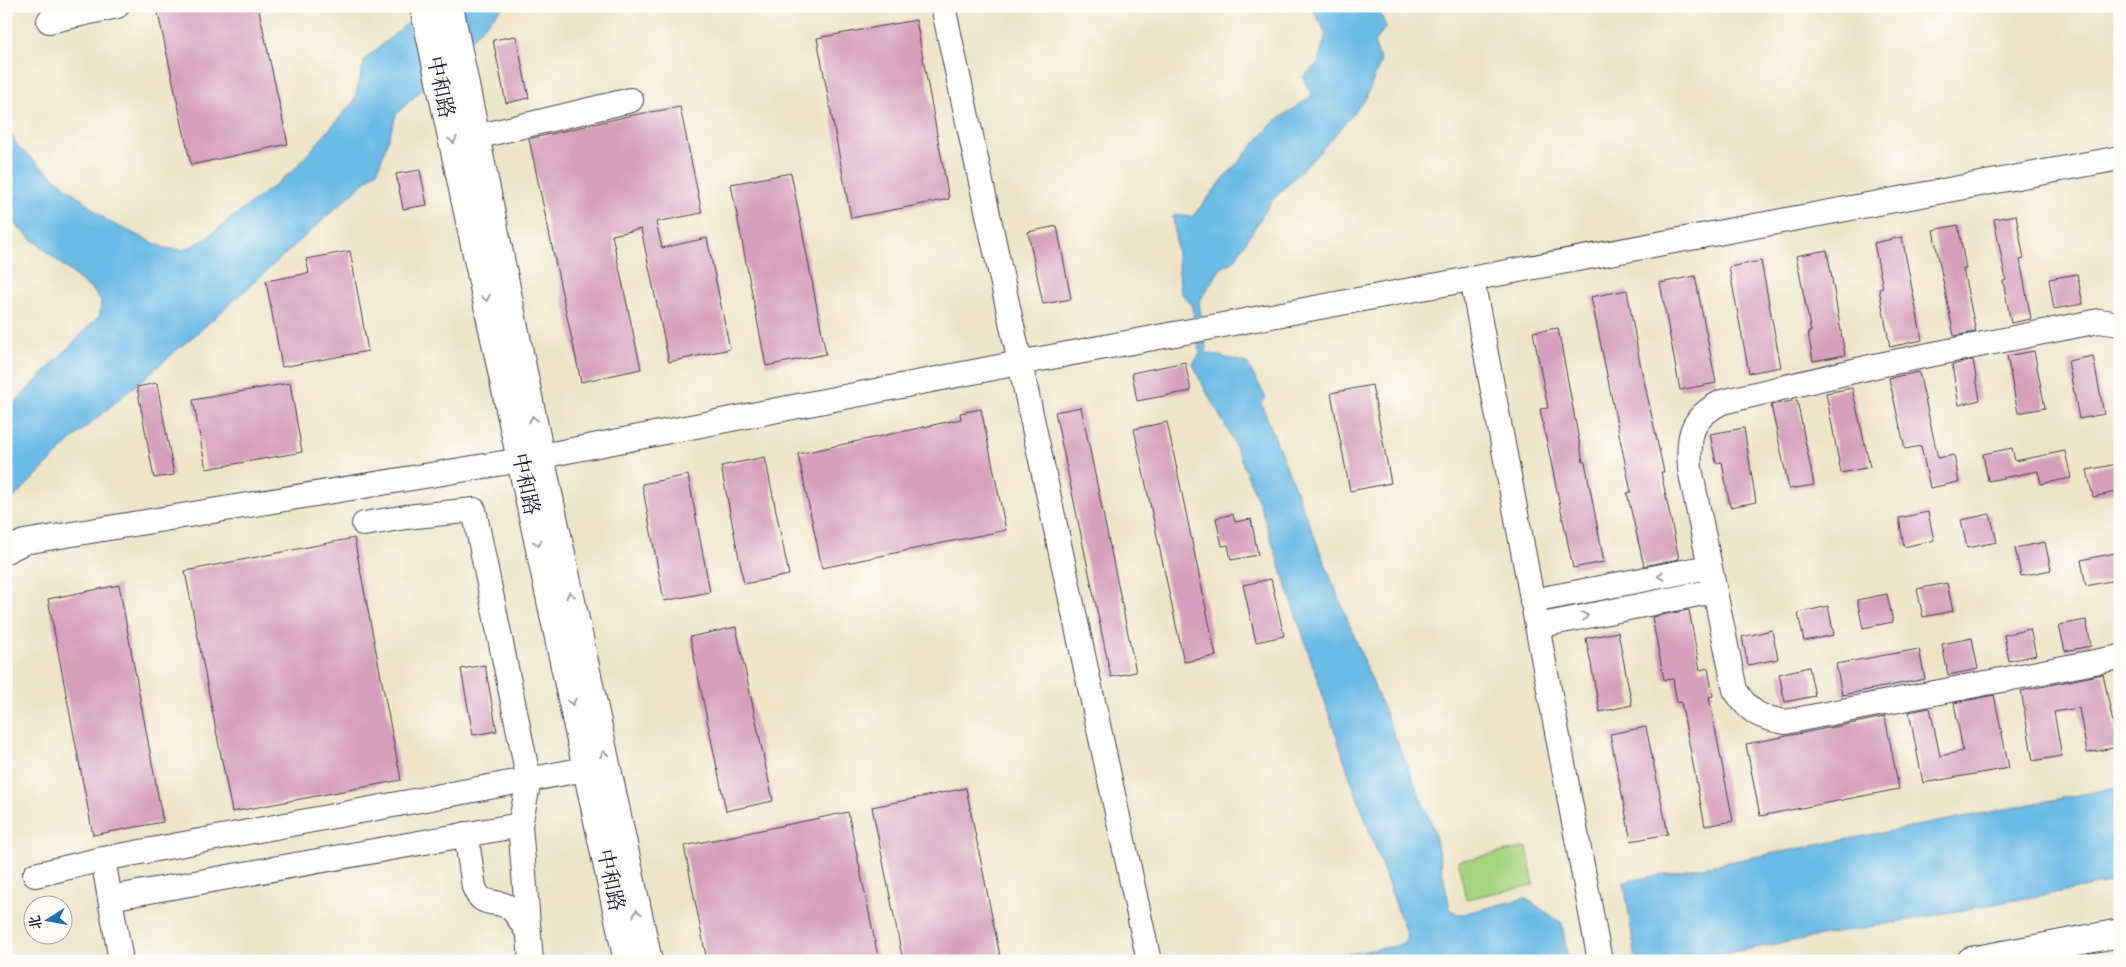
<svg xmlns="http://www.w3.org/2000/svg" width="2126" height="967" font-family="'IM FELL Double Pica','Noto Serif SC',serif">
<rect width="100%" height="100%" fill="#fdfcf7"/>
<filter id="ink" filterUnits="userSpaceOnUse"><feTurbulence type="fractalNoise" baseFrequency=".02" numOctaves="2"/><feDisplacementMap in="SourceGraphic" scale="10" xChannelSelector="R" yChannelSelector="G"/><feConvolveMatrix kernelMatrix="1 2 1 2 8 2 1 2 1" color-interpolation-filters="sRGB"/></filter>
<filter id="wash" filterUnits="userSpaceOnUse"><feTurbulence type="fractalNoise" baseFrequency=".0096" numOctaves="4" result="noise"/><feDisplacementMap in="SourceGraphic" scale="20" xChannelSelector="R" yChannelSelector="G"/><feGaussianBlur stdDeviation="1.12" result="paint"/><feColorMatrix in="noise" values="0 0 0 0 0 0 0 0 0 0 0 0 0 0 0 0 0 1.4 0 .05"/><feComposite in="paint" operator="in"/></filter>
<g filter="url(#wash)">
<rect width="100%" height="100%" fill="#eee5c8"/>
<path fill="#a7d480" stroke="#647b5e" d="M 1527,847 L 1534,885 L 1466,899 L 1458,861 Z"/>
<g fill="#6abbe6" stroke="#466e90">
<path d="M 428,6 L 504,6 L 396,115 L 378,170 L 209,323 L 78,434 L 6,506 L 6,412 L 100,315 L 101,300 L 93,291 L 6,217 L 6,127 L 20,149 L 109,222 L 165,248 L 183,250 L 204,240 L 294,170 L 354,101 L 365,59 Z"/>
<path d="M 1311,6 L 1377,6 L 1386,27 L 1374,42 L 1381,62 L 1365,100 L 1327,144 L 1271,202 L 1233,262 L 1221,268 L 1199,302 L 1207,353 L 1247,363 L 1266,398 L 1261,403 L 1382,706 L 1434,830 L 1450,909 L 1459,915 L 1525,898 L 1562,923 L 1568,961 L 1308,961 L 1395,946 L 1403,943 L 1407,936 L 1348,771 L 1259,503 L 1231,436 L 1201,382 L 1193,363 L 1200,354 L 1192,305 L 1181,293 L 1173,215 L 1192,217 L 1224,178 L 1274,122 L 1312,96 L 1303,77 L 1318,63 L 1326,33 Z"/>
<path d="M 2120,787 L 2120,881 L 1684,961 L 1636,961 L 1624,882 Z"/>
</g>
<g id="blocks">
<g fill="#d6a0bc">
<path d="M 189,6 L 258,6 L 288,144 L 191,165 L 158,13 Z"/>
<path d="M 916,20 L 949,199 L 851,218 L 817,38 Z"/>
<path d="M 516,36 L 529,98 L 506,103 L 493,40 Z"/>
<path d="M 680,107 L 702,213 L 656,222 L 662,248 L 707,238 L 730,349 L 669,362 L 641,229 L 612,235 L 641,369 L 581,382 L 529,139 L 633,115 Z"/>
<path d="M 420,170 L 427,205 L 403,209 L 396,174 Z"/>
<path d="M 791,173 L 826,354 L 766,366 L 731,184 Z"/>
<path d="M 2016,215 L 2024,259 L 2020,260 L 2031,319 L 2011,323 L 2003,281 L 2006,280 L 1994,219 Z"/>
<path d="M 1958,225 L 1966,269 L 1963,269 L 1976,332 L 1954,336 L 1933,230 Z"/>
<path d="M 1057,226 L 1071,299 L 1043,304 L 1028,232 Z"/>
<path d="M 1902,237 L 1922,340 L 1890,347 L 1879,289 L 1883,288 L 1874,243 Z"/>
<path d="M 1827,250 L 1845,355 L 1813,361 L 1808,332 L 1811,332 L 1796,256 Z"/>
<path d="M 350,251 L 368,351 L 282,367 L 266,281 L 309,273 L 306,259 Z"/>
<path d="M 1761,261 L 1781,367 L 1749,373 L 1729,267 Z"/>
<path d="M 2077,274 L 2083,304 L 2054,309 L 2049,279 Z"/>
<path d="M 1695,276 L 1716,383 L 1680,390 L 1660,283 Z"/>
<path d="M 1627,290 L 1639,358 L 1664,472 L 1661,472 L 1679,559 L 1644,566 L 1627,493 L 1631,492 L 1591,297 Z"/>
<path d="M 1558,328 L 1583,462 L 1585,462 L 1604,562 L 1573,568 L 1540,409 L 1548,408 L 1533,332 Z"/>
<path d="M 2034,351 L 2045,408 L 2018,413 L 2007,356 Z"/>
<path d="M 2093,356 L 2104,414 L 2079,419 L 2068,361 Z"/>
<path d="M 1973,360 L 1980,400 L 1959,405 L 1952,365 Z"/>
<path d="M 1185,362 L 1191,391 L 1137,401 L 1132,373 Z"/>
<path d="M 1919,372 L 1938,458 L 1954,455 L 1959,482 L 1930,488 L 1921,446 L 1905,449 L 1889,378 Z"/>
<path d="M 157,383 L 174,475 L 154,478 L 137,387 Z"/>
<path d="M 290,383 L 302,452 L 206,469 L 193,400 Z"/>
<path d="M 1372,385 L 1391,483 L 1350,491 L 1331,393 Z"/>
<path d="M 1852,388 L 1870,467 L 1841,473 L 1826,393 Z"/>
<path d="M 1797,400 L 1814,485 L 1789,489 L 1771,405 Z"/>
<path d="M 1081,407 L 1136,672 L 1111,677 L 1055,412 Z"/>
<path d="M 981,409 L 1006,530 L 822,568 L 798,454 L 961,419 L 960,413 Z"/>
<path d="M 1167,422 L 1216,656 L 1184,662 L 1134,429 Z"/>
<path d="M 1744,428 L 1756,502 L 1730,507 L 1722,462 L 1716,463 L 1710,434 Z"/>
<path d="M 2012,448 L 2015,461 L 2065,451 L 2071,478 L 2041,484 L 2038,471 L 1988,481 L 1983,454 Z"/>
<path d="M 765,457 L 789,575 L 744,584 L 721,466 Z"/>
<path d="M 2117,464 L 2120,491 L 2093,497 L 2087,470 Z"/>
<path d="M 688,475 L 710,592 L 664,601 L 642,484 Z"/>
<path d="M 1928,512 L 1934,540 L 1904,547 L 1899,518 Z"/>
<path d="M 1233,514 L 1235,522 L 1251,519 L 1258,555 L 1231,560 L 1228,545 L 1222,546 L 1216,518 Z"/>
<path d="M 1990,514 L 1997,542 L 1967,548 L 1961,520 Z"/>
<path d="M 354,538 L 401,780 L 232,812 L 185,571 Z"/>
<path d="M 2045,542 L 2051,570 L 2021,576 L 2015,548 Z"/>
<path d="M 2120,552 L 2120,579 L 2086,586 L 2081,560 Z"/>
<path d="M 1271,579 L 1284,636 L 1256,642 L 1243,585 Z"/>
<path d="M 1947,583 L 1953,611 L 1923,617 L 1917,589 Z"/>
<path d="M 119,585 L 163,822 L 93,835 L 48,599 Z"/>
<path d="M 1887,594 L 1893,622 L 1863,628 L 1857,600 Z"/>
<path d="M 1828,606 L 1834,635 L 1804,641 L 1798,613 Z"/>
<path d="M 1689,610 L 1700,670 L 1708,668 L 1713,696 L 1709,697 L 1733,821 L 1705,826 L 1681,702 L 1677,703 L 1673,679 L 1664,680 L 1652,617 Z"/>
<path d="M 2086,620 L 2091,646 L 2065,651 L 2059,625 Z"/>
<path d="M 736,627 L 773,801 L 726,811 L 690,637 Z"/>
<path d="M 2030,629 L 2036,655 L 2009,661 L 2004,635 Z"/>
<path d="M 1772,630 L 1778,659 L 1748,665 L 1742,637 Z"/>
<path d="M 1618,632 L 1632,705 L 1600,712 L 1586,638 Z"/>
<path d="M 1972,638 L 1978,669 L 1948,675 L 1942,644 Z"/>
<path d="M 1919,649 L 1925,679 L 1842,695 L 1836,664 Z"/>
<path d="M 485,665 L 497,731 L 473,735 L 461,669 Z"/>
<path d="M 1809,667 L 1815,696 L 1785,702 L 1779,674 Z"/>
<path d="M 2103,674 L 2118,747 L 2087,753 L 2079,708 L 2054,712 L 2062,756 L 2033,761 L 2021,691 Z"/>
<path d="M 1994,695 L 2009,768 L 1923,783 L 1909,712 L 1930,708 L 1940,756 L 1963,751 L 1954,703 Z"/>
<path d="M 1885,717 L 1899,789 L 1760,816 L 1746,744 Z"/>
<path d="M 1646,727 L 1668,834 L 1631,841 L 1610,734 Z"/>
<path d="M 966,788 L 1001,961 L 903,961 L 872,807 Z"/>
<path d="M 848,812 L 879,961 L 707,961 L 684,846 Z"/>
</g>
</g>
</g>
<g filter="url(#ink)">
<use href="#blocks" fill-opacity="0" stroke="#413f50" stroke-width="1"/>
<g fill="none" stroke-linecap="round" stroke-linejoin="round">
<defs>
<g id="minor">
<path d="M 943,6 L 1149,961"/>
<path d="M 49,21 L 117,6"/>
<path d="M 476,137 L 631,100"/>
<path d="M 1472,279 L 1600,961"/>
<path d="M 2120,324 L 2099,321 L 1879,365 L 1722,402 C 1690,418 1688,435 1690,469 L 1735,690 C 1750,713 1758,717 1785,722 L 2120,657"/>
<path d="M 364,524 L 406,517 L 474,510 L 529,781 L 520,825 L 531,961"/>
<path d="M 6,551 L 24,542 L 521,460 L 1019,363 L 2120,158"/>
<path d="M 1532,601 L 1709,567"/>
<path d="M 1537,626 L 1714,591"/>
<path d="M 466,834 L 474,887 C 482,909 495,898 510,908 C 518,914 523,926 529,934"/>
<path d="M 103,859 L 121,961"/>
<path d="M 35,875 L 103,859 L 586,769"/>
<path d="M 110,898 L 520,825"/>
</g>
<g id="major">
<path d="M 424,6 L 628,961"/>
<path d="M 449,6 L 540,456 L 648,961"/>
<path d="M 1971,961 L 2120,933"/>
</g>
</defs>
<use href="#minor" stroke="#413f50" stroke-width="26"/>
<use href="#major" stroke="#413f50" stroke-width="30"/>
<use href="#minor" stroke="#fff" stroke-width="24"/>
<use href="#major" stroke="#fff" stroke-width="28"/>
</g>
<defs><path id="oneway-chevron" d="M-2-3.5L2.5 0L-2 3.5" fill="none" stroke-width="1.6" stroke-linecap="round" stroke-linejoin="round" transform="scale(1.25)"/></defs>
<g stroke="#9c9ca7">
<use href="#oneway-chevron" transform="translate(453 140) rotate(78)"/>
<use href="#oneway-chevron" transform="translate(486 298) rotate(78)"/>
<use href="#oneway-chevron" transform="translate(533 419) rotate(-101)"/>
<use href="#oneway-chevron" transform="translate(538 543) rotate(78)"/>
<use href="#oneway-chevron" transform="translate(1661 576) rotate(169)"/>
<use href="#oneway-chevron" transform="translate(570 595) rotate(-102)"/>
<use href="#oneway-chevron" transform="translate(1585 616) rotate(-11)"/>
<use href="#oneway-chevron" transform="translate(572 702) rotate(78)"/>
<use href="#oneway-chevron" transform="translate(604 754) rotate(-102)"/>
<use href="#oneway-chevron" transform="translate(637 913) rotate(-102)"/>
</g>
</g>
<g text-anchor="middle" stroke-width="5" stroke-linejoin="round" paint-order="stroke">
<g font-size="21" fill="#22223b" stroke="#fdfcf7">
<text transform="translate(441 87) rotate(78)" y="7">中和路</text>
<text transform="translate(526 484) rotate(78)" y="7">中和路</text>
<text transform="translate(611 880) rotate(78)" y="7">中和路</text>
</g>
</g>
<rect width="2126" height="967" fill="none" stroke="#fdfcf7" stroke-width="25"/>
<g transform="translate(48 920) rotate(259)"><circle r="24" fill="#fdfcf7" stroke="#a5a5ac"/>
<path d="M0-4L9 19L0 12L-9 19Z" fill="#1f6fb2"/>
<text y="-8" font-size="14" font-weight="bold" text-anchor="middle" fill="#22223b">北</text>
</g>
</svg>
